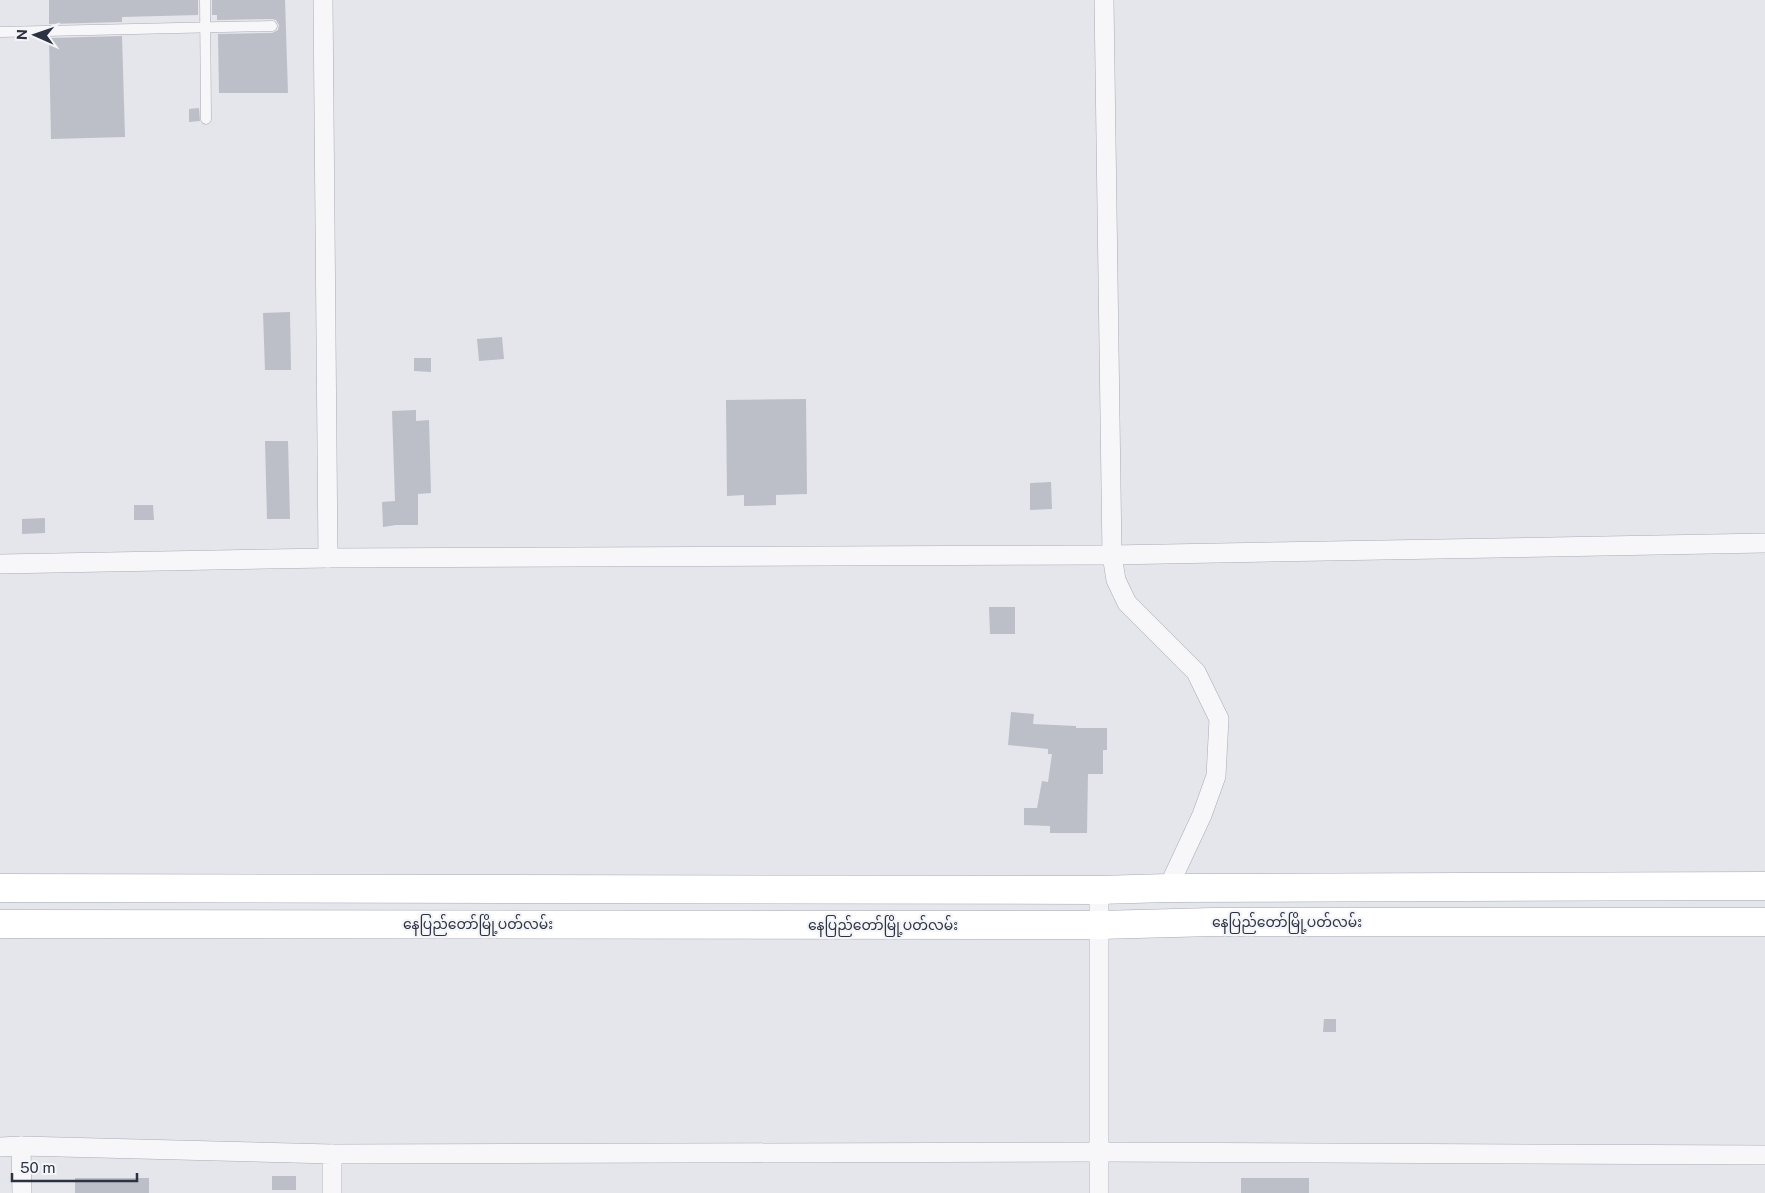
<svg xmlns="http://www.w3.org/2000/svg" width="1765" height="1193" font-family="'Public Sans','Noto Sans Myanmar',sans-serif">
<rect width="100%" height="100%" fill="#e4e6eb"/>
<g fill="#bcbfc7">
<path d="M 49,0 L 198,0 L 198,15 L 122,17 L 122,22 L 49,24 Z"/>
<path d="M 212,0 L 285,0 L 288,93 L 219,93 L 218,34 L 272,33 L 278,30 L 279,25 L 276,20 L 272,19 L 217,20 L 217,15 L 212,15 Z"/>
<path d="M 122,36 L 125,137 L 51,139 L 49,38 Z"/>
<path d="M 199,108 L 200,121 L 189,122 L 189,109 Z"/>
<path d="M 290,312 L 291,370 L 265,370 L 263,313 Z"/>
<path d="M 502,337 L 504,359 L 479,361 L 477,339 Z"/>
<path d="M 414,358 L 431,358 L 431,372 L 414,371 Z"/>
<path d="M 806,399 L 807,494 L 776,495 L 776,505 L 744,506 L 744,495 L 727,496 L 726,400 Z"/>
<path d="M 416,410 L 416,421 L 429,420 L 431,493 L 418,494 L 418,525 L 396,525 L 383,527 L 382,502 L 395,501 L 392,411 Z"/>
<path d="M 265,441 L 288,441 L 290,519 L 267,519 Z"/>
<path d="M 1051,482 L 1052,509 L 1030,510 L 1030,483 Z"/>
<path d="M 134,505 L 153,505 L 154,520 L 134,520 Z"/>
<path d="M 45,518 L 45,533 L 22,534 L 22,519 Z"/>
<path d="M 989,607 L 1015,607 L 1015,634 L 990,634 Z"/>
<path d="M 1011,712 L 1034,714 L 1033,724 L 1076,726 L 1076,728 L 1107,728 L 1107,750 L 1103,750 L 1103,774 L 1088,774 L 1087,833 L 1050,833 L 1050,826 L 1024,825 L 1024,808 L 1037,808 L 1042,781 L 1048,782 L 1052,754 L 1048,754 L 1048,749 L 1008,745 Z"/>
<path d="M 1324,1019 L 1336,1019 L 1336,1032 L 1323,1032 Z"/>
<rect x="272" y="1176" width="24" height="14"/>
<rect x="75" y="1178" width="74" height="15"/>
<rect x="1241" y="1178" width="68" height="15"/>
</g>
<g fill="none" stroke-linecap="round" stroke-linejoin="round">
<defs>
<g id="lane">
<path d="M 205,0 L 206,119"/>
<path d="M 0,32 L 272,26"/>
</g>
<g id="street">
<path d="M 323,0 L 328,558"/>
<path d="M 1104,0 L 1112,555 L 1116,580 L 1127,603 L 1196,672 L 1219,719 L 1216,776 L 1202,815 L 1168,888"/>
<path d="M 0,564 L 328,558 L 1112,555 L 1765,543"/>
<path d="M 21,1146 L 332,1154 L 332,1193"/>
<path d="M 0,1147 L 21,1146 L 22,1193"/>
<path d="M 332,1154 L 1099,1152 L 1765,1155"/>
<path d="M 1099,1193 L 1099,890"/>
</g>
<g id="primary">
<path d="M 0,888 L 1099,890 L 1168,888 L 1765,886"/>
<path d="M 0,924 L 1099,925 L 1213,922 L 1765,922"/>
</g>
</defs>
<use href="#lane" stroke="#a9acb5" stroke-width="11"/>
<use href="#street" stroke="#a9acb5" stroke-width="20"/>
<use href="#primary" stroke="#a5a9b6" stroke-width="29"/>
<use href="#lane" stroke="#f7f7f9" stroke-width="10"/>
<use href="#street" stroke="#f7f7f9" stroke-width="19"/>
<use href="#primary" stroke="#fff" stroke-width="28"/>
</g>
<g text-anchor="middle" stroke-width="4.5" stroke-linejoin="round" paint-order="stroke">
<g font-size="14" fill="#2d3242" stroke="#f4f5f8">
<text x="1287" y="927">နေပြည်တော်မြို့ပတ်လမ်း</text>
<text x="478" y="929">နေပြည်တော်မြို့ပတ်လမ်း</text>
<text x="883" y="930">နေပြည်တော်မြို့ပတ်လမ်း</text>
</g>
</g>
<g transform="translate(35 35) rotate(272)" stroke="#f4f5f8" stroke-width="4" paint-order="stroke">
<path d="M0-4L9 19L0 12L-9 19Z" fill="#2d3242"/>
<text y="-8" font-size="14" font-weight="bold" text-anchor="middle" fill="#2d3242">N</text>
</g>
<path d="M12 1173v8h125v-8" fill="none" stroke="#2d3242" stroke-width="2.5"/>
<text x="20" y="1173" font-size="15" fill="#2d3242" stroke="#f4f5f8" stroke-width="4" paint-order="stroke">50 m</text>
</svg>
